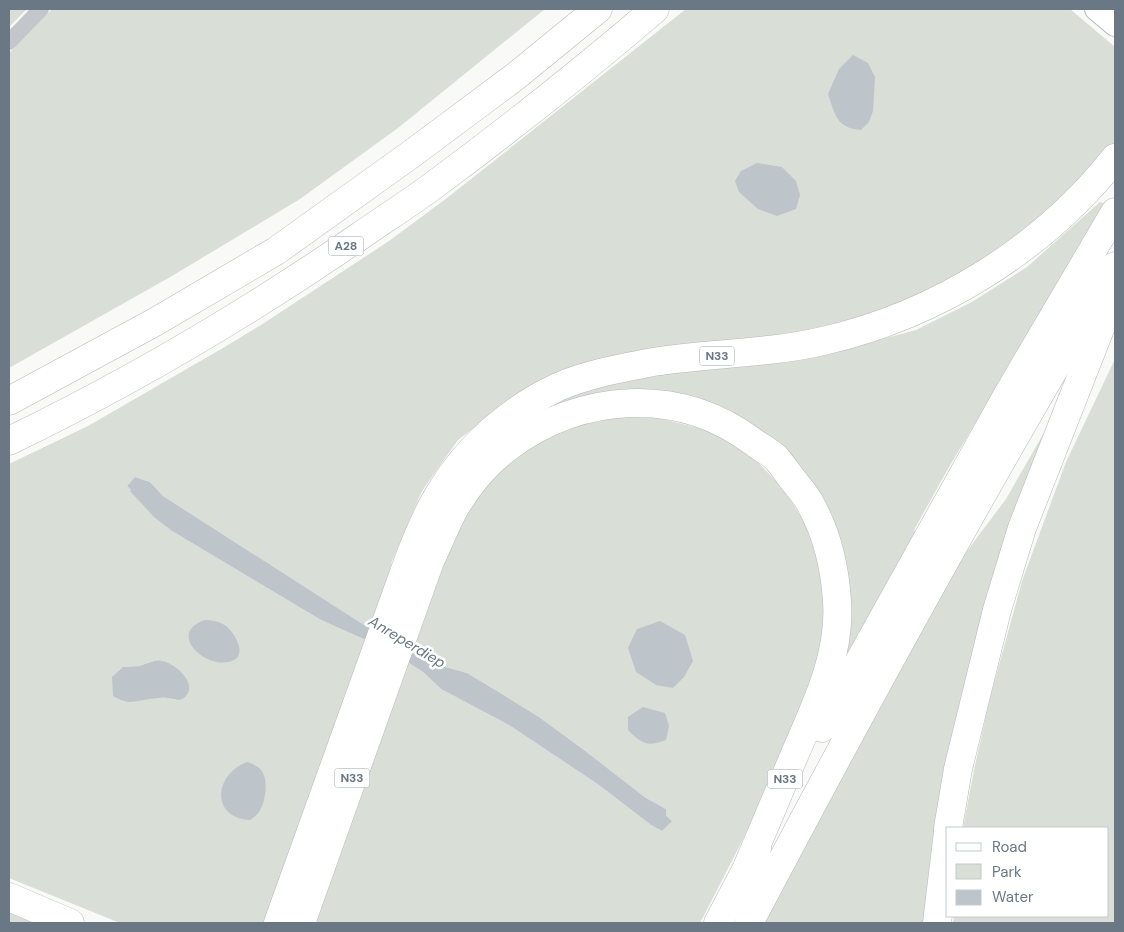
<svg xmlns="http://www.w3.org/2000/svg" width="1124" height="932" font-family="'DM Sans',sans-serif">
<rect width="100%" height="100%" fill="#f9f9f7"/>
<g fill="#d9ded7" fill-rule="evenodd">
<path d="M 9,9 L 27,9 L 9,27 Z"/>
<path d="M 52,9 L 545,9 L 398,128 L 300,199 L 172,276 L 9,368 L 9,53 Z"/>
<path d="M 686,9 L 1070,9 L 1115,47 L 1115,143 L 1096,170 L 1027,236 L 894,310 L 824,330 L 628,355 L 581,364 L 524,389 L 458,440 L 422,491 L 392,561 L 379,612 L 372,630 L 163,496 L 150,482 L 135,477 L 127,486 L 172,531 L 321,620 L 368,641 L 269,923 L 120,923 L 9,878 L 9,464 L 88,426 L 223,348 L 261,325 L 389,241 L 447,198 ZM 154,661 L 176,700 L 168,698 L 151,698 L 123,667 L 139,666 Z"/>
<path d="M 1100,202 L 1106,204 L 949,467 L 914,530 L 919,536 L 832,693 L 817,496 L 700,401 L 523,422 L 564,397 L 606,383 L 664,373 L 848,348 L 916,330 L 972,302 L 1027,267 Z"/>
<path d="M 1115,359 L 1115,923 L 953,923 L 954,916 L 1108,916 L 1108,828 L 963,828 L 974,770 L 990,698 L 1022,581 L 1066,462 Z"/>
<path d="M 618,417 L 658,418 L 711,431 L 752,456 L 785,491 L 811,533 L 829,605 L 825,647 L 777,773 L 700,923 L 311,923 L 406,661 L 423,672 L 441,689 L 509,725 L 599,785 L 651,825 L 662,831 L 666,816 L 666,809 L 646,798 L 584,750 L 539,717 L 502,694 L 467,673 L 435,664 L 410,651 L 454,529 L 496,471 L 543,440 L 579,424 Z"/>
<path d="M 1049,424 L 931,923 L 757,923 L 940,587 L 1006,499 Z"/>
<path d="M 9,906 L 50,923 L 9,923 Z"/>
</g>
<g fill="#bdc5cb">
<path d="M 853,55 L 868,63 L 875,77 L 873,111 L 869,122 L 861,130 C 836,128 835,114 828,94 L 839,69 Z"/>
<path d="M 757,163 L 782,167 L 796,181 L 800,195 L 796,209 L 777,216 L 758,209 L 739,192 L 735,181 L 741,171 Z"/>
<path d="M 135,477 L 150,482 L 163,496 L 372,630 L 368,641 L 321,620 L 172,531 L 154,517 L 130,491 L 131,490 L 127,486 Z"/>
<path d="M 205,620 C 212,620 221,622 226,626 C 237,635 249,659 228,662 C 202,667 168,632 205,620 Z"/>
<path d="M 660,621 L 685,635 L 693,661 L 684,677 L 673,688 L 656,685 L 636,672 L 628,648 L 637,629 Z"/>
<path d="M 410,651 L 435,664 L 467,673 L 502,694 L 539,717 L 584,750 L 646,798 L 666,809 L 666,816 L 672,821 L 662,831 L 651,825 L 599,785 L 509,725 L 441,689 L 423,672 L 406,661 Z"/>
<path d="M 154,661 C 157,661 160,660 162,661 C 175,663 199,684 185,697 C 180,702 174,699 167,698 C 153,697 141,702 128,702 C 123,701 118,699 113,696 L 112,677 L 123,667 L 139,666 Z"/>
<path d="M 643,707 L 665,713 L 669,726 L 666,740 C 647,747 642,744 628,730 L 628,717 Z"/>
<path d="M 247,762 C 251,763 255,765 258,767 C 270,776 266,801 259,812 C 257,815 253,818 250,820 C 210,818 214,774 247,762 Z"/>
</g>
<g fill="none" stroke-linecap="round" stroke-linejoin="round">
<defs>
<path id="secondary" d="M 1096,9 L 1115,25"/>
<g id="highway">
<path d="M 9,401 L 155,322 L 276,251 L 410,155 L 516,76 L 598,9"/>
<path d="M 9,441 C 131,382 248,313 360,236 C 386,218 413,201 438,182 C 512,127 585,69 655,9"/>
<path d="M 822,728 L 1008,394 L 1115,212"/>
<path d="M 948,828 L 958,769 L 997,610 L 1022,528 L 1100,329 L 1115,296"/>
<path d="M 9,897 L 70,923"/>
<path d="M 278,923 L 410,556 C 419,534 428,511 441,491 C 468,446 511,409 558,387 C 588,374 622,368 653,362 C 709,353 767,354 823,341 C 937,315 1043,249 1115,158"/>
<path d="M 301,923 L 430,561 C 439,543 446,523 456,506 C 469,484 488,462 508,447 C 581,393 678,386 752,441 C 760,447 770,452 777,459 C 783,466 788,474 793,480 C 799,488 807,496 811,505 C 827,534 835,569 837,601 C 841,656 815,707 794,756 C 779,792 764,828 748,865"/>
<path d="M 718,923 L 757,849"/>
<path d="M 749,923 C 866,701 986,481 1115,266"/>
<path d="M 937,923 L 948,832"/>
</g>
</defs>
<use href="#secondary" stroke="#b5babf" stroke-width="24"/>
<use href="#highway" stroke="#b6b9bd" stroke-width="29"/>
<path stroke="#c3c6ca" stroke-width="16" d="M 9,42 L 41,9"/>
<use href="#secondary" stroke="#fff" stroke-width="22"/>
<use href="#highway" stroke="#fff" stroke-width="28"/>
</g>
<g text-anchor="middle" stroke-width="5" stroke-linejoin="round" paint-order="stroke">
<g fill="#fff" stroke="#97a0aa" stroke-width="1">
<rect x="328.5" y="236.5" width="35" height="19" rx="4"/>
<rect x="699.5" y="346.5" width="35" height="19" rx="4"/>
<rect x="334.5" y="768.5" width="35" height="19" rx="4"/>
<rect x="767.5" y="769.5" width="35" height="19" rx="4"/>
</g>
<g font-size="12" font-weight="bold" fill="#6a7886">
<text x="346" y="250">A28</text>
<text x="717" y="360">N33</text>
<text x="352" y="782">N33</text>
<text x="785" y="783">N33</text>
</g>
<g font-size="15" font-style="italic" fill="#677781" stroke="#fff">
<text transform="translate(407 642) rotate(31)" y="5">Anreperdiep</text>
</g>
</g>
<rect width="1124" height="932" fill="none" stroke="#6a7886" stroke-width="20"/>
<rect x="946" y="827" width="162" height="90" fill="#ffffff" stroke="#c3c9cf"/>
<rect x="956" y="843" width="25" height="8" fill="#ffffff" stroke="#c3c9cf"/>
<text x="992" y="852" font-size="15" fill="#6a7886">Road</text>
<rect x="956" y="864" width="25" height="15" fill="#d9ded7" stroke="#c3c9cf"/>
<text x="992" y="877" font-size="15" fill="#6a7886">Park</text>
<rect x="956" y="890" width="25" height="15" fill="#bdc5cb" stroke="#c3c9cf"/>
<text x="992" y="902" font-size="15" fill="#6a7886">Water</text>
</svg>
